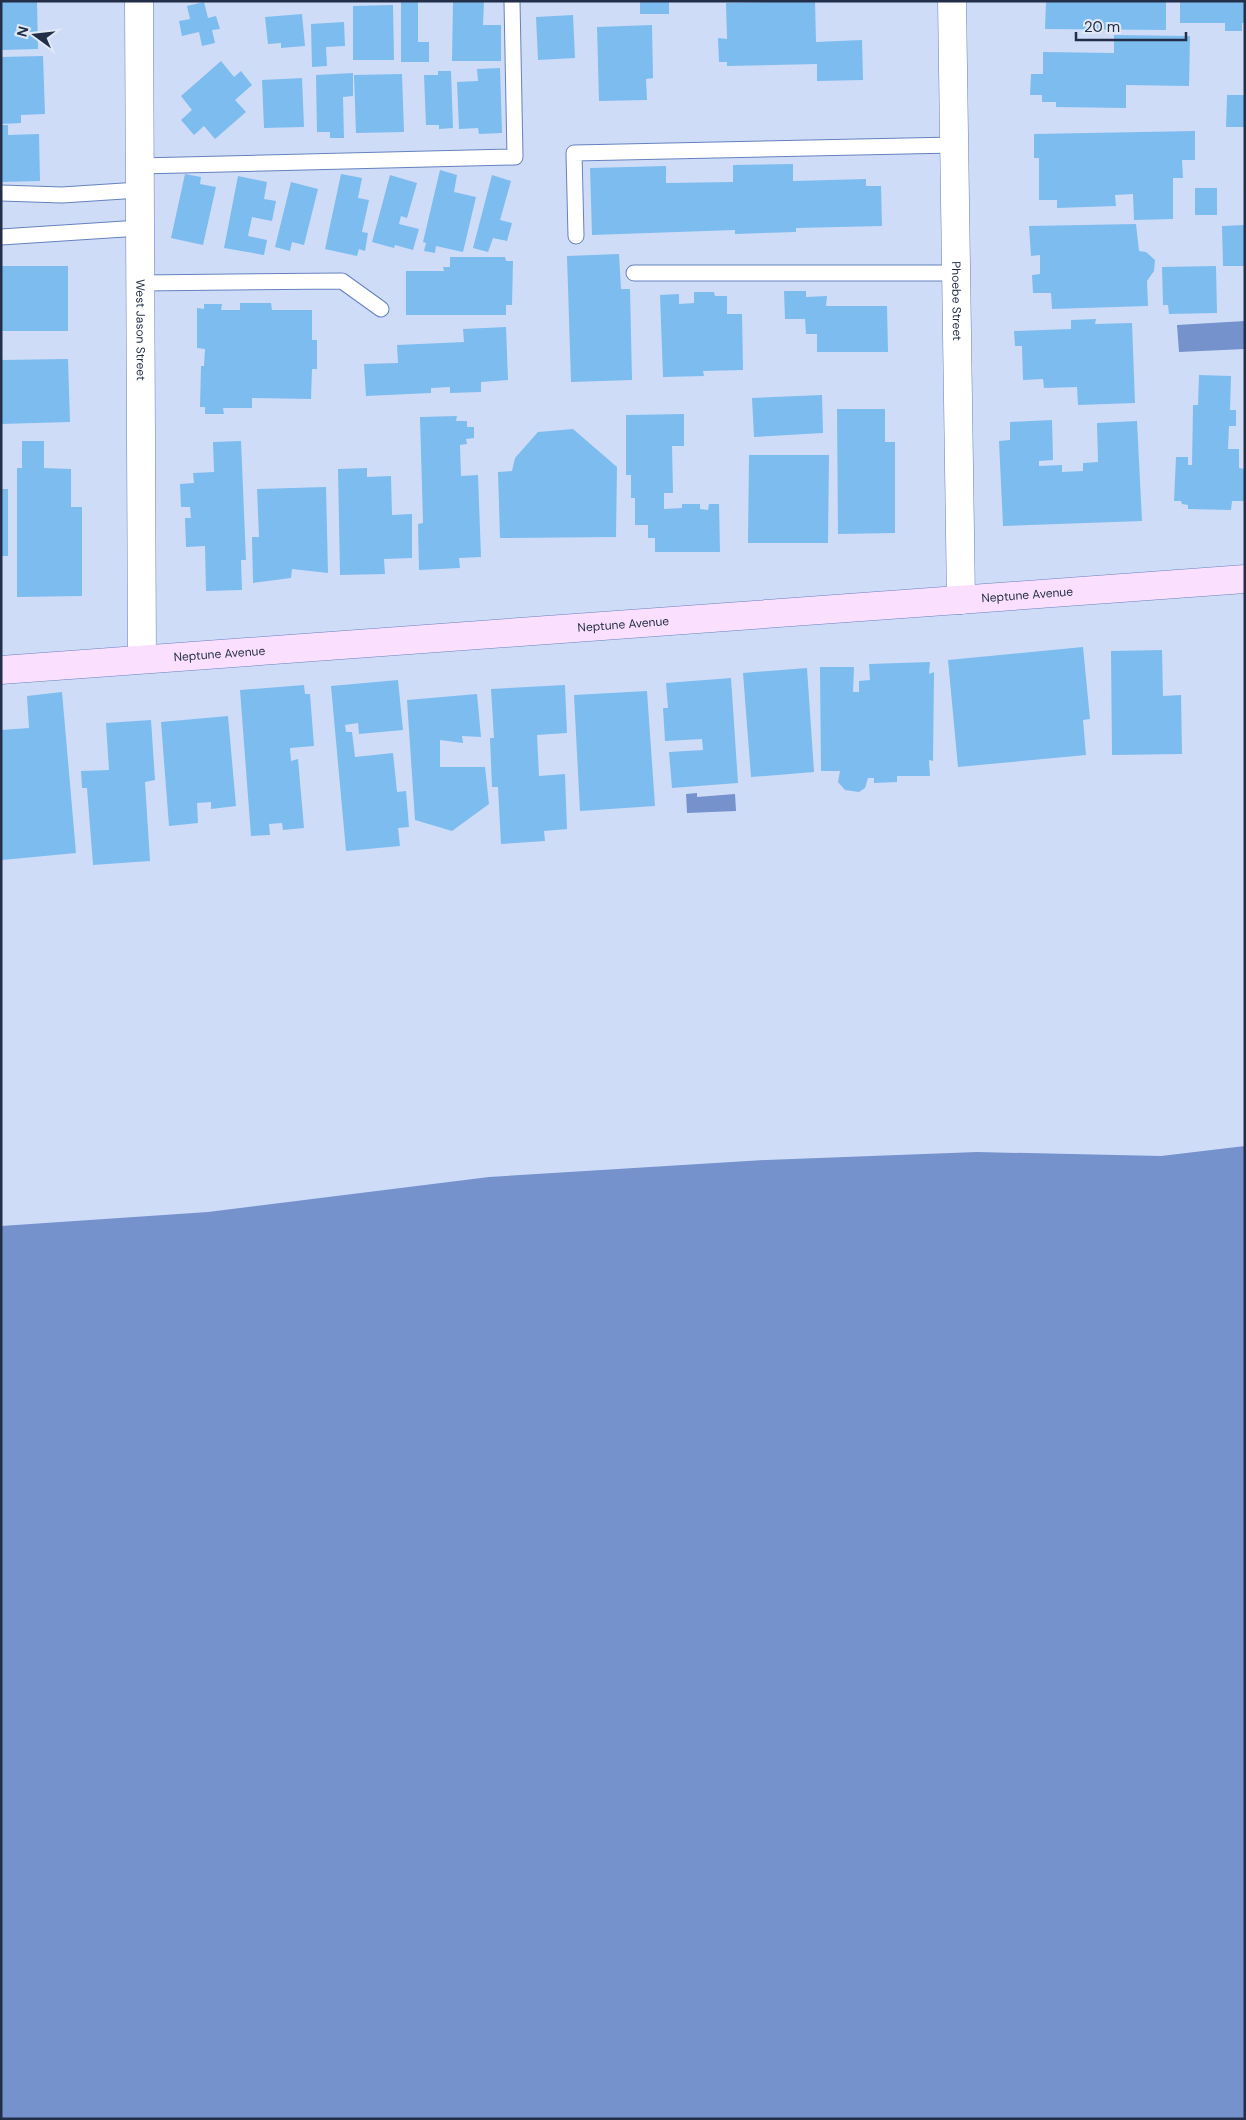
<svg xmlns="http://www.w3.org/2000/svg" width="1246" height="2120" font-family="'DM Sans',sans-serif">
<rect width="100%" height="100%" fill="#cfdcf7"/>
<g fill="#7592cd">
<path d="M 1245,321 L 1245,349 L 1179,352 L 1177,325 Z"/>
<path d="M 697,793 L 697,797 L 735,794 L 736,811 L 687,813 L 686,794 Z"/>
<path d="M 1245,1146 L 1245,2119 L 1,2119 L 1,1226 L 208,1212 L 489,1177 L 766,1160 L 977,1152 L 1161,1156 Z"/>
</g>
<g fill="#7dbcef">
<path d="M 37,1 L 38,49 L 1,50 L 1,2 Z"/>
<path d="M 401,1 L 418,1 L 418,42 L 429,42 L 429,62 L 401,62 Z"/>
<path d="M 453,1 L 484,1 L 483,25 L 501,25 L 501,61 L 452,61 Z"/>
<rect x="640" y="1" width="29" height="13"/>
<path d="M 815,1 L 816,42 L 862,40 L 863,80 L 817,81 L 817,64 L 727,66 L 727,62 L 719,62 L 718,38 L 727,39 L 726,3 Z"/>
<path d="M 1046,1 L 1166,1 L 1166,30 L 1045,29 Z"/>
<path d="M 1180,1 L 1245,1 L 1245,23 L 1242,23 L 1242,31 L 1225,31 L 1225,23 L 1180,23 Z"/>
<path d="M 204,2 L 208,18 L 216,16 L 220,29 L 212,30 L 215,43 L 202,46 L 199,32 L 182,36 L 179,21 L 190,19 L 187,6 Z"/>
<path d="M 393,5 L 394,60 L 353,60 L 353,6 Z"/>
<path d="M 302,14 L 305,46 L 281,48 L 281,43 L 268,44 L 265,17 Z"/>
<path d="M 573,15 L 575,58 L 538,60 L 536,17 Z"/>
<path d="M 344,22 L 345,46 L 326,47 L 327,66 L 312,67 L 311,24 Z"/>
<path d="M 652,25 L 653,78 L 646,79 L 647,100 L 599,101 L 597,27 Z"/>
<path d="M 1114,35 L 1190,36 L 1189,86 L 1126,85 L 1126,108 L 1056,107 L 1056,102 L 1042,102 L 1042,95 L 1030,95 L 1031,74 L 1043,74 L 1043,52 L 1114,53 Z"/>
<path d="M 43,56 L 45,114 L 21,115 L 21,123 L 1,124 L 1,57 Z"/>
<path d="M 221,61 L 234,77 L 241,71 L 252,85 L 235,100 L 246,112 L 215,139 L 204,126 L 194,135 L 181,120 L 192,110 L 181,96 Z"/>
<path d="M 500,68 L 502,133 L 479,134 L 478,128 L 459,129 L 457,82 L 478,81 L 477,69 Z"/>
<path d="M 438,71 L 451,71 L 453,128 L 439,129 L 439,125 L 426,125 L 424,75 L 438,75 Z"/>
<path d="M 353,73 L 353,96 L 343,97 L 344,138 L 330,138 L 330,132 L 317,132 L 316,75 Z"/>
<path d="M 402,74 L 404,132 L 356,133 L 354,75 Z"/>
<path d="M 302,78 L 304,127 L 264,128 L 262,80 Z"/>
<path d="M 1227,95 L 1245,95 L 1245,127 L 1226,127 Z"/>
<path d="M 1,125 L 8,125 L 8,135 L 39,134 L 40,181 L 1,182 Z"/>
<path d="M 1195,131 L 1195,160 L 1182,160 L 1183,178 L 1173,178 L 1173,219 L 1134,220 L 1133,194 L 1115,195 L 1116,206 L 1057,208 L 1057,200 L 1039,200 L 1039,158 L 1034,158 L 1034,134 Z"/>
<path d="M 793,164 L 793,181 L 866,179 L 866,186 L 881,186 L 882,226 L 796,228 L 796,232 L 735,234 L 735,230 L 592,235 L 590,168 L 666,166 L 666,183 L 733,182 L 733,165 Z"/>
<path d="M 440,170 L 457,175 L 454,192 L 476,197 L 463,252 L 436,246 L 435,253 L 424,251 L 426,243 L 423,242 Z"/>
<path d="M 185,174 L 201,177 L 200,184 L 216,187 L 203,245 L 171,238 Z"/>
<path d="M 341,174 L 362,178 L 358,198 L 369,200 L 362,232 L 368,233 L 365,251 L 359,249 L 357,256 L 325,249 Z"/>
<path d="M 390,175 L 417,183 L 407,218 L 401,216 L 399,224 L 419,229 L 413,250 L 395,245 L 394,248 L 372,242 Z"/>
<path d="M 492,175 L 511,181 L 500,220 L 512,223 L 507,241 L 493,238 L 488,252 L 473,248 Z"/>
<path d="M 238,176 L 267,182 L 264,199 L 276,201 L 272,221 L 252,217 L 248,236 L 267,240 L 264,255 L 224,248 Z"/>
<path d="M 291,182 L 318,189 L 304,245 L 292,242 L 290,251 L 275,247 Z"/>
<rect x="1195" y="188" width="22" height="27"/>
<path d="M 1136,224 L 1139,251 L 1146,252 L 1155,260 L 1154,271 L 1147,281 L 1148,306 L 1052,309 L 1051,293 L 1033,293 L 1032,275 L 1040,274 L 1040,255 L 1031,256 L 1029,226 Z"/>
<path d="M 1245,225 L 1245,266 L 1223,266 L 1222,226 Z"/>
<path d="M 619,254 L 621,289 L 630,289 L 632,380 L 571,382 L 567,256 Z"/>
<path d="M 450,257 L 505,257 L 506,261 L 513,261 L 512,305 L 506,305 L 506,315 L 406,315 L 406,271 L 444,271 L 443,267 L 450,267 Z"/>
<rect x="1" y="266" width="67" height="65"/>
<path d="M 1216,266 L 1217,313 L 1169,314 L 1168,305 L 1163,305 L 1162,267 Z"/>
<path d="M 784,291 L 806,291 L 806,297 L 827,296 L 826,306 L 887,306 L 888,352 L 817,352 L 817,334 L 806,334 L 805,319 L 785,319 Z"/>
<path d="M 694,292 L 714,292 L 715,296 L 727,296 L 727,314 L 742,314 L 743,370 L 703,371 L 704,376 L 663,377 L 660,295 L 679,294 L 679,304 L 694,303 Z"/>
<path d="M 240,303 L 271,303 L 272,310 L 312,310 L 312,340 L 317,340 L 317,369 L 312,369 L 311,399 L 252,398 L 252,408 L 223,408 L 224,414 L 205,414 L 205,407 L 200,407 L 201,366 L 204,366 L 205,349 L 197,348 L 197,308 L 204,309 L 204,304 L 222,304 L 221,310 L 240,310 Z"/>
<path d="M 1096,319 L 1095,324 L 1132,323 L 1135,403 L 1078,405 L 1077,387 L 1044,388 L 1043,379 L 1023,380 L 1022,346 L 1015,346 L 1014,331 L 1071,329 L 1071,320 Z"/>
<path d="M 506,327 L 508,380 L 481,382 L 481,392 L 450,393 L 450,387 L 431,388 L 431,393 L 366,396 L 364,364 L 398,363 L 397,345 L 464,342 L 463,329 Z"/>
<path d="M 68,359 L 70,422 L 1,424 L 1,360 Z"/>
<path d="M 1199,375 L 1231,376 L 1230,410 L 1236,410 L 1236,426 L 1229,426 L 1228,449 L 1239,449 L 1239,468 L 1245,469 L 1245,501 L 1232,501 L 1231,510 L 1188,509 L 1188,505 L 1182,504 L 1181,501 L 1174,501 L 1176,457 L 1188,457 L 1188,465 L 1192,465 L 1193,405 L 1198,405 Z"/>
<path d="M 822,395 L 823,433 L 754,437 L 752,398 Z"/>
<path d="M 837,409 L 885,409 L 885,442 L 895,442 L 895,533 L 838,534 Z"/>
<path d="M 684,414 L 684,446 L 672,446 L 673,493 L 664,493 L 664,509 L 682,508 L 682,504 L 700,504 L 700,509 L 708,510 L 709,504 L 719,504 L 720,552 L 655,552 L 655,538 L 648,538 L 648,525 L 635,525 L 635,498 L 631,498 L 631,475 L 626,475 L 626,415 Z"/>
<path d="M 457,416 L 456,421 L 467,421 L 467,427 L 474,427 L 474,438 L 466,439 L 467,444 L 460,445 L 461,476 L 478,475 L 481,557 L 459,558 L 460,568 L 419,570 L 418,524 L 423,523 L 420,417 Z"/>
<path d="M 1052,420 L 1053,460 L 1039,461 L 1039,466 L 1062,465 L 1062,472 L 1083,471 L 1083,463 L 1098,462 L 1097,423 L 1137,421 L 1142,521 L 1003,526 L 999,441 L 1010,440 L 1010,422 Z"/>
<path d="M 573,429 L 617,467 L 616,537 L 500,538 L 498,472 L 512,471 L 515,458 L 538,432 Z"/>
<path d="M 22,441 L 44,441 L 44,468 L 71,469 L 71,507 L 82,507 L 82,596 L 17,597 L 17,468 L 22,468 Z"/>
<path d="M 241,441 L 246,560 L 241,560 L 242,590 L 206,591 L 205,546 L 186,547 L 185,518 L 191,518 L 190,507 L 181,507 L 180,484 L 194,483 L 193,473 L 214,472 L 213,442 Z"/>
<path d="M 749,455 L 829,455 L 828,543 L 748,543 Z"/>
<path d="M 367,468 L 367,477 L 391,476 L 392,515 L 412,514 L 412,558 L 384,559 L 385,574 L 340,575 L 338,469 Z"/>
<path d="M 326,487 L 328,573 L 292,569 L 291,578 L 253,583 L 252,537 L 259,537 L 257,489 Z"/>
<rect x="1" y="489" width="7" height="67"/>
<path d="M 1083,647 L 1090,719 L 1083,720 L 1086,755 L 958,767 L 948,660 Z"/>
<path d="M 1162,650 L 1163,696 L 1181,695 L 1182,754 L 1112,755 L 1111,651 Z"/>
<path d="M 930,662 L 929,674 L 934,672 L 933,761 L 929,760 L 930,776 L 897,776 L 897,782 L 874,783 L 874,778 L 868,778 L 865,788 L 859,792 L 845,790 L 838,782 L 840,771 L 821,771 L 820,667 L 854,667 L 853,692 L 859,692 L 859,681 L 870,680 L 869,664 Z"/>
<path d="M 807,668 L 814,772 L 751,777 L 743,673 Z"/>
<path d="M 731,678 L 738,783 L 672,788 L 669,752 L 703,750 L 702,739 L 665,741 L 663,708 L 668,708 L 666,683 Z"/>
<path d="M 398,680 L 403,730 L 359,734 L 358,723 L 345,725 L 346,732 L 352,732 L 355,757 L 393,753 L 397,792 L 406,791 L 409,827 L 398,828 L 400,846 L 346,851 L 331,686 Z"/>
<path d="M 304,685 L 305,694 L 310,694 L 314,746 L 290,748 L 291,761 L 298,759 L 304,828 L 283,830 L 282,823 L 269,824 L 270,835 L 251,836 L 240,690 Z"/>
<path d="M 565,685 L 567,733 L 537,735 L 539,776 L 565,774 L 567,829 L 544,831 L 545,841 L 501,844 L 498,787 L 492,787 L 490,738 L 494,738 L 491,689 Z"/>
<path d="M 647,691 L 655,806 L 580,811 L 574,695 Z"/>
<path d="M 62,692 L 76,853 L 2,860 L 1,730 L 29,728 L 27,696 Z"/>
<path d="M 477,694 L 481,737 L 462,736 L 463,743 L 440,740 L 440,767 L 485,767 L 489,804 L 452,831 L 415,820 L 407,700 Z"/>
<path d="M 228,716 L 236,806 L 211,809 L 211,802 L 197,803 L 198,823 L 169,826 L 161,722 Z"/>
<path d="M 151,720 L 155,780 L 145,782 L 150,861 L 93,865 L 87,788 L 82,788 L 81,771 L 109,770 L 106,723 Z"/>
</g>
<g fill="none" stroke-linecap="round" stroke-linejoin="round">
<defs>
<g id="lane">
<path d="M 140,166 L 515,157 L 512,1"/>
<path d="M 1,193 L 62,195 L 139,190"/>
<path d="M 576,236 L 574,153 L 954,145"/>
<path d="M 1,237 L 140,228"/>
<path d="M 634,273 L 956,273"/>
<path d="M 140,283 L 342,281 L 381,309"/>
</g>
<g id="street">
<path id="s1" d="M 139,1 L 142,659"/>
<path id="s2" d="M 952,1 L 961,600"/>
</g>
<g id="secondary">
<path id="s3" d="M 1,670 L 1245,579"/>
</g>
</defs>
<use href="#lane" stroke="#6582bf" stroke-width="17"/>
<use href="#street" stroke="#6582bf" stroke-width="29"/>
<use href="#secondary" stroke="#6582bf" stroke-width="29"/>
<use href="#lane" stroke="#fff" stroke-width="15"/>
<use href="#street" stroke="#fff" stroke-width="28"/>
<use href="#secondary" stroke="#fbdffe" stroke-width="28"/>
</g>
<g text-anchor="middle" stroke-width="4" stroke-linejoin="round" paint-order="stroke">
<g font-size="12" fill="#232f48" stroke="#e2e9f6">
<text dy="4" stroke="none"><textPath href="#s2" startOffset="300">Phoebe Street</textPath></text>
<text dy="4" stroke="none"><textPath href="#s1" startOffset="329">West Jason Street</textPath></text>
<text dy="4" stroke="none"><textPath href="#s3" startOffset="1029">Neptune Avenue</textPath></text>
<text dy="4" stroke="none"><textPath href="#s3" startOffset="624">Neptune Avenue</textPath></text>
<text dy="4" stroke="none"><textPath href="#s3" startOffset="219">Neptune Avenue</textPath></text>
</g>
</g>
<rect width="1246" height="2120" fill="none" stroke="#232f48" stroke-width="5"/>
<g transform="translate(35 35) rotate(285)" stroke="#e2e9f6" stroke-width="4" paint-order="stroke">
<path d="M0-4L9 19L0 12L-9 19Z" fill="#232f48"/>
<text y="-8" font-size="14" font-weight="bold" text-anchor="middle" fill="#232f48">N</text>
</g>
<path d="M1076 32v8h110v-8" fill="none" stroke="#232f48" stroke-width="2.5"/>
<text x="1084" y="32" font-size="15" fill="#232f48" stroke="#e2e9f6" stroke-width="4" paint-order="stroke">20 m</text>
</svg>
